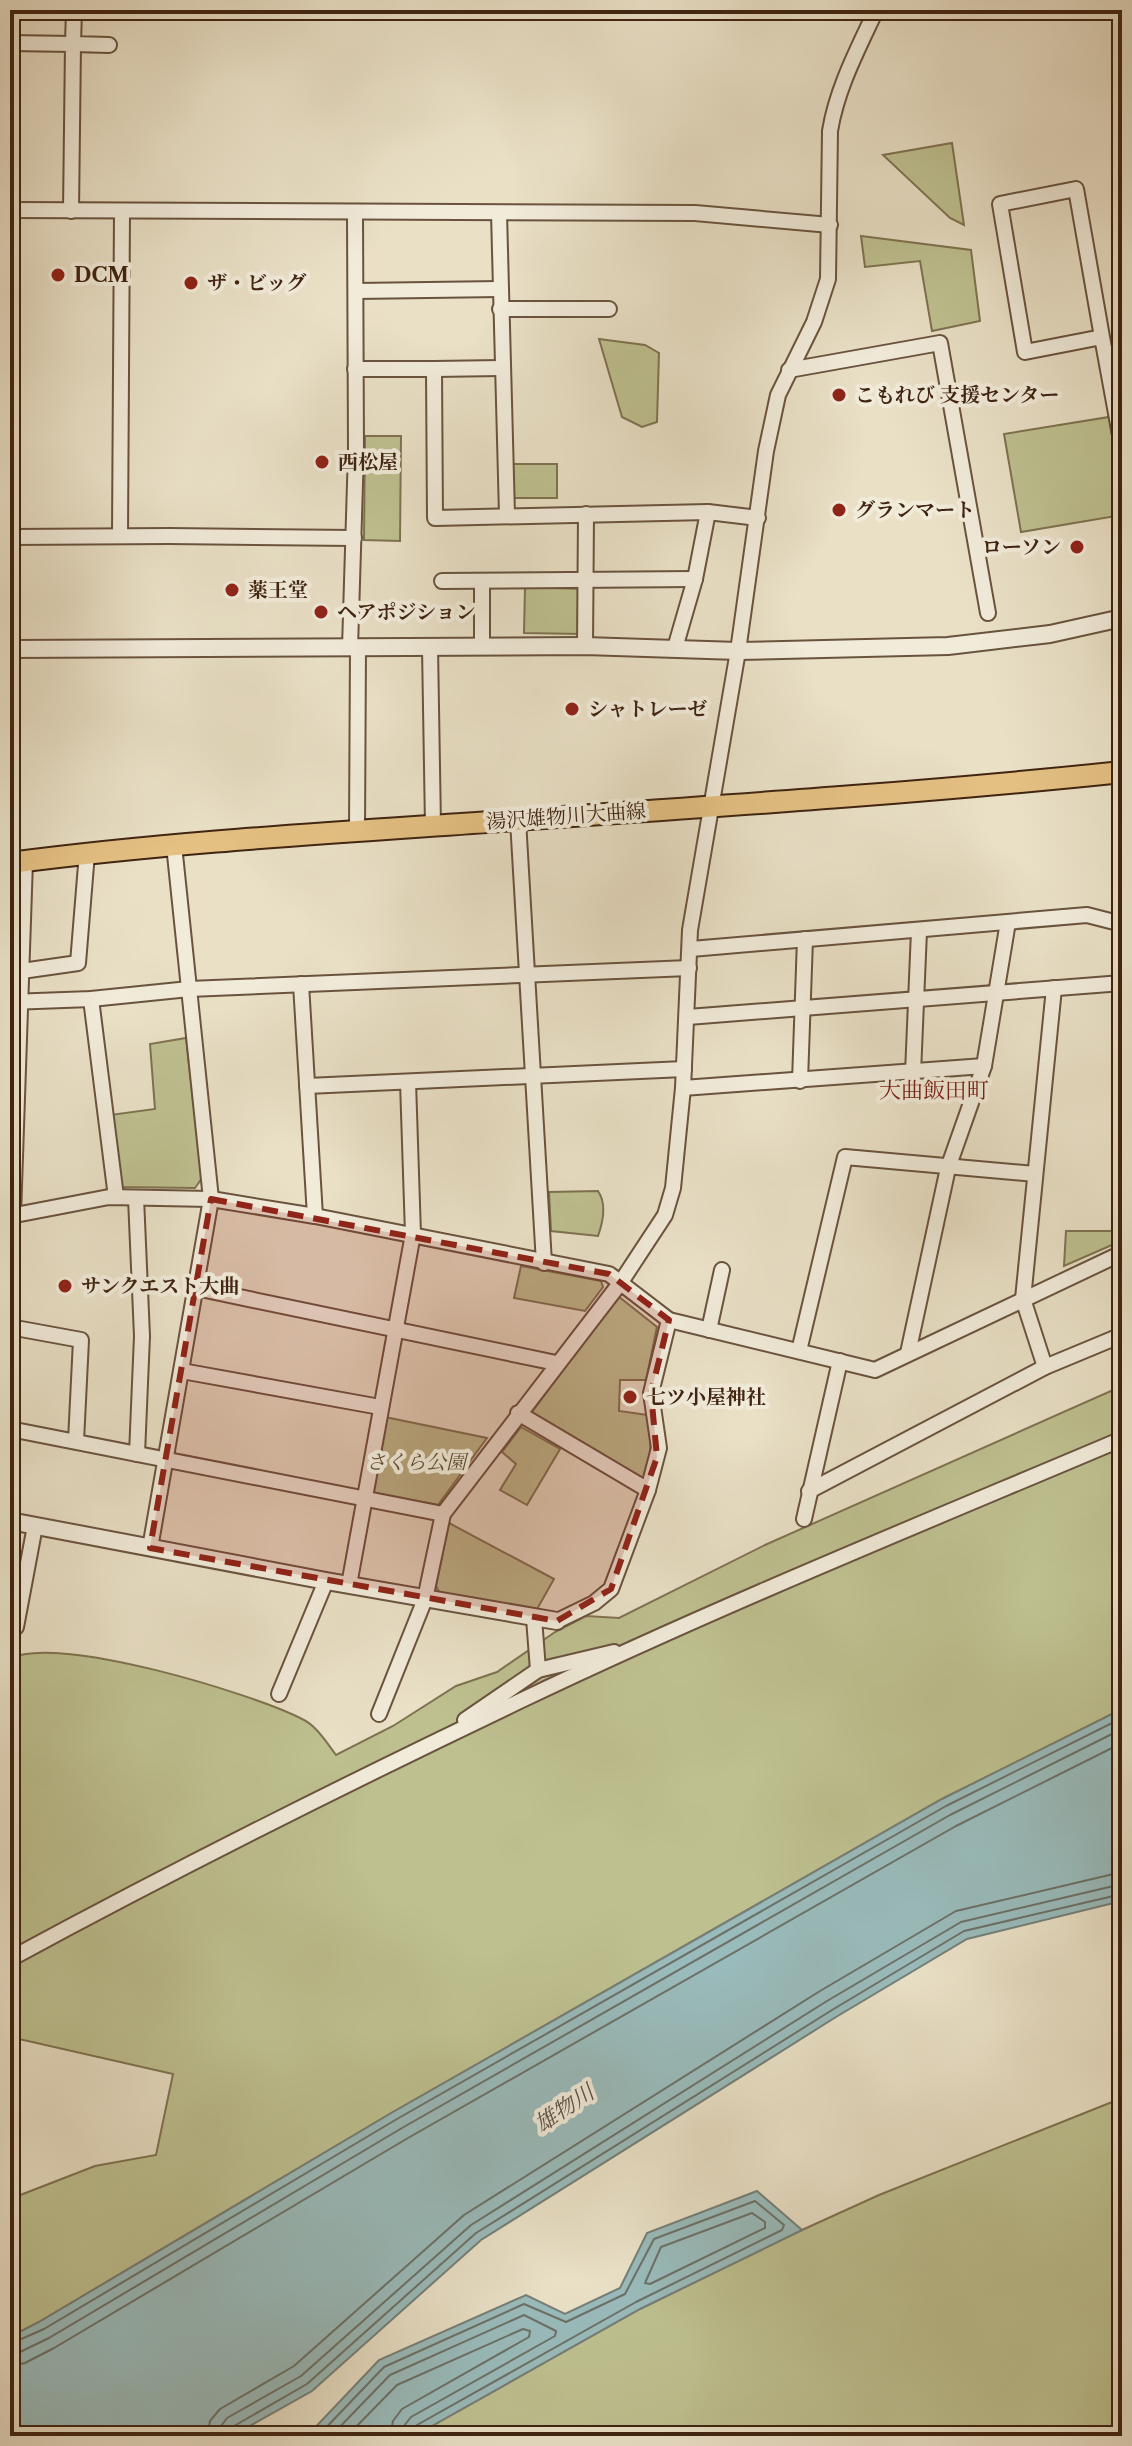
<svg xmlns="http://www.w3.org/2000/svg" width="1132" height="2446" font-family="'Libre Caslon Text','Noto Serif JP',serif">
<rect width="100%" height="100%" fill="#e9e0c6"/>
<filter id="stains"><feTurbulence type="fractalNoise" baseFrequency=".0025" numOctaves="4"/><feColorMatrix values="0 0 0 0 .2 0 0 0 0 .09 0 0 0 0 .02 0 0 0 .5 -.17"/></filter>
<radialGradient id="worn" r=".72"><stop offset=".6" stop-color="#630" stop-opacity="0"/><stop offset="1" stop-color="#630" stop-opacity=".3"/></radialGradient>
<g fill="#bec090" stroke="#7f7250" stroke-width="2">
<path d="M 952,143 L 964,225 L 950,218 L 883,155 Z"/>
<path d="M 861,236 L 971,250 L 980,321 L 932,331 L 920,261 L 865,267 Z"/>
<path d="M 599,339 L 645,345 L 659,353 L 657,422 L 642,427 L 622,417 Z"/>
<path d="M 1109,417 L 1122,496 L 1122,515 L 1021,532 L 1004,434 Z"/>
<path d="M 10,424 L 17,424 L 16,531 L 10,531 Z"/>
<path d="M 365,436 L 401,436 L 400,541 L 364,540 Z"/>
<rect x="510" y="464" width="47" height="34"/>
<path d="M 525,587 L 583,589 L 582,634 L 524,633 Z"/>
<path d="M 186,1038 L 202,1178 L 195,1188 L 118,1187 L 110,1115 L 155,1109 L 150,1044 Z"/>
<path d="M 598,1191 C 607,1204 603,1222 598,1236 L 551,1231 L 549,1192 Z"/>
<path d="M 1066,1231 L 1121,1231 L 1121,1241 L 1064,1266 Z"/>
<path d="M 521,1266 L 601,1281 L 603,1287 L 585,1311 L 514,1298 Z"/>
<path d="M 618,1296 L 657,1327 L 646,1380 L 620,1380 L 619,1411 L 647,1415 C 653,1443 651,1456 644,1484 L 532,1412 Z"/>
<path d="M 1122,1386 L 1122,1709 L 942,1799 L 393,2112 L 39,2322 L 10,2337 L 10,2199 L 95,2166 L 156,2155 L 173,2074 L 10,2037 L 10,1659 C 55,1633 254,1694 302,1719 C 316,1725 327,1743 336,1755 L 393,1726 L 456,1686 L 497,1672 L 555,1632 L 586,1616 L 619,1618 L 765,1545 Z"/>
<path d="M 385,1417 L 487,1438 L 438,1505 L 371,1492 Z"/>
<path d="M 521,1427 L 560,1449 L 527,1505 L 500,1490 L 516,1464 L 502,1452 Z"/>
<path d="M 449,1523 L 554,1579 L 536,1611 L 439,1592 L 436,1586 Z"/>
<path d="M 1122,2098 L 1122,2436 L 414,2436 L 640,2309 L 802,2230 L 879,2195 Z"/>
</g>
<g fill="#9bb" stroke="#757f77" stroke-width="2">
<path d="M 1122,1709 L 1122,1901 L 967,1939 L 836,2017 L 481,2240 L 312,2391 L 232,2436 L 10,2436 L 10,2337 L 39,2322 L 393,2112 L 942,1799 Z"/>
<path d="M 757,2191 L 802,2230 L 640,2309 L 414,2436 L 307,2436 L 379,2360 L 526,2295 L 565,2314 L 620,2288 L 647,2233 Z"/>
</g>
<g fill="none" stroke-linecap="round" stroke-linejoin="round">
<g stroke="#6c7066" stroke-width="2">
<path d="M 752,2213 L 765,2222 L 765,2228 L 650,2284 L 645,2283 L 661,2247 Z"/>
<path d="M 10,2344 L 44,2329 L 397,2119 L 946,1806 L 1122,1718"/>
<path d="M 10,2354 L 20,2352 L 49,2338 L 402,2128 L 950,1815 L 1122,1729"/>
<path d="M 10,2366 L 25,2363 L 54,2348 L 408,2138 L 956,1826 L 1122,1743"/>
<path d="M 207,2436 L 210,2421 L 220,2409 L 294,2366 L 464,2215 L 820,1991 L 956,1911 L 1122,1872"/>
<path d="M 219,2436 L 221,2426 L 227,2418 L 301,2376 L 471,2225 L 827,2001 L 961,1922 L 1122,1884"/>
<path d="M 229,2436 L 234,2426 L 307,2384 L 476,2233 L 832,2010 L 964,1931 L 1122,1894"/>
<path d="M 318,2436 L 384,2367 L 524,2304 L 566,2322 L 625,2294 L 654,2239 L 755,2201 L 784,2225 L 782,2230 L 636,2302 L 417,2425 L 412,2436"/>
<path d="M 331,2436 L 390,2375 L 524,2315 L 556,2331 L 555,2336 L 411,2417 L 404,2426 L 402,2436"/>
<path d="M 347,2436 L 397,2385 L 523,2329 L 530,2331 L 529,2337 L 402,2409 L 393,2421 L 390,2436"/>
</g>
<defs>
<g id="minor">
<path d="M 74,10 L 73,44 L 109,45"/>
<path d="M 10,43 L 73,44 L 71,211"/>
<path d="M 10,210 L 695,213 L 830,225"/>
<path d="M 499,213 L 507,515"/>
<path d="M 356,291 L 500,289"/>
<path d="M 500,309 L 609,309"/>
<path d="M 1102,337 L 1076,189 L 1000,204 L 1025,352 L 1102,337 L 1122,446"/>
<path d="M 355,369 L 434,369 L 435,518 L 708,512 L 758,518"/>
<path d="M 434,369 L 501,368"/>
<path d="M 789,370 L 940,343 L 988,613"/>
<path d="M 120,535 L 122,212"/>
<path d="M 10,537 L 169,536 L 354,538"/>
<path d="M 442,581 L 695,579"/>
<path d="M 585,646 L 586,514"/>
<path d="M 430,647 L 433,826"/>
<path d="M 482,647 L 482,581"/>
<path d="M 350,648 L 356,451 L 355,213"/>
<path d="M 675,648 L 695,579 L 708,512"/>
<path d="M 518,820 L 544,1263"/>
<path d="M 357,830 L 358,648"/>
<path d="M 691,949 L 1087,915 L 1122,924"/>
<path d="M 22,971 L 78,963 L 87,853"/>
<path d="M 301,984 L 315,1216"/>
<path d="M 91,999 L 116,1197"/>
<path d="M 10,1002 L 91,999 L 189,989 L 689,968"/>
<path d="M 688,1017 L 1122,983"/>
<path d="M 913,1073 L 919,931"/>
<path d="M 800,1081 L 805,939"/>
<path d="M 307,1086 L 684,1069"/>
<path d="M 683,1088 L 984,1066"/>
<path d="M 136,1198 L 142,1336 L 137,1454"/>
<path d="M 10,1216 L 109,1197 L 211,1199 L 315,1216 L 609,1274 L 669,1320 L 875,1370 L 1122,1253"/>
<path d="M 10,1232 L 13,1216 L 25,861"/>
<path d="M 196,1288 L 556,1363"/>
<path d="M 10,1327 L 81,1340 L 76,1441"/>
<path d="M 709,1330 L 722,1270"/>
<path d="M 799,1351 L 845,1157 L 1035,1174"/>
<path d="M 908,1353 L 948,1168 L 984,1066 L 1008,922"/>
<path d="M 1045,1367 L 1023,1299 L 1054,988"/>
<path d="M 182,1371 L 380,1407"/>
<path d="M 518,1413 L 648,1490"/>
<path d="M 10,1429 L 443,1514"/>
<path d="M 809,1491 L 1045,1367 L 1122,1335"/>
<path d="M 804,1519 L 840,1361"/>
<path d="M 150,1548 L 211,1199 L 174,845"/>
<path d="M 349,1585 L 413,1234 L 408,1082"/>
<path d="M 534,1618 L 538,1670"/>
<path d="M 557,1621 L 594,1603 L 611,1589 L 648,1490 L 659,1448 L 651,1393 L 669,1320"/>
<path d="M 10,1626 L 16,1627 L 35,1526"/>
<path d="M 279,1694 L 326,1581"/>
<path d="M 379,1714 L 425,1599 L 443,1514 L 621,1282 L 665,1215 L 673,1188 L 683,1088 L 690,930 L 738,651 L 766,451 L 778,395 L 814,322 L 828,279 L 830,131 C 837,88 858,49 876,10"/>
<path d="M 465,1720 L 538,1670 L 614,1652"/>
<path d="M 10,1959 C 178,1868 350,1782 522,1700 C 719,1606 921,1524 1122,1439"/>
</g>
<g id="tertiary">
<path d="M 10,649 L 585,646 L 738,651 L 948,646 L 1050,634 L 1122,618"/>
<path d="M 10,1521 L 326,1581 L 557,1621"/>
</g>
<path id="primary" d="M 10,863 C 179,841 348,832 517,820 C 719,806 921,793 1122,772"/>
</defs>
<use href="#minor" stroke="#6a533e" stroke-width="18"/>
<use href="#tertiary" stroke="#6a533e" stroke-width="20"/>
<use href="#primary" stroke="#402411" stroke-width="24"/>
<use href="#minor" stroke="#f1ebda" stroke-width="14"/>
<use href="#tertiary" stroke="#f1ebda" stroke-width="16"/>
<use href="#primary" stroke="#e4c083" stroke-width="20"/>
</g>
<path fill="#8f2418" fill-opacity="0.2" stroke="#8f2418" stroke-width="6" stroke-dasharray="16 10" stroke-linejoin="round" d="M 211,1199 L 609,1274 L 669,1320 L 651,1393 L 657,1457 L 611,1589 L 557,1621 L 150,1548 Z"/>
<g fill="#8f2418" stroke="#f1ebda" stroke-width="3">
<circle cx="58" cy="275" r="8"/>
<circle cx="191" cy="283" r="8"/>
<circle cx="839" cy="395" r="8"/>
<circle cx="322" cy="462" r="8"/>
<circle cx="839" cy="510" r="8"/>
<circle cx="1077" cy="547" r="8"/>
<circle cx="232" cy="590" r="8"/>
<circle cx="321" cy="612" r="8"/>
<circle cx="572" cy="709" r="8"/>
<circle cx="65" cy="1286" r="8"/>
<circle cx="630" cy="1397" r="8"/>
</g>
<g text-anchor="middle" stroke-width="8" stroke-linejoin="round" paint-order="stroke">
<g font-size="20" font-weight="bold" fill="#402411" stroke="#f1ebda" text-anchor="start">
<text x="74" y="282">DCM</text>
<text x="207" y="290">ザ・ビッグ</text>
<text x="855" y="402">こもれび 支援センター</text>
<text x="338" y="469">西松屋</text>
<text x="855" y="517">グランマート</text>
<text x="1061" y="554" text-anchor="end">ローソン</text>
<text x="248" y="597">薬王堂</text>
<text x="337" y="619">ヘアポジション</text>
<text x="588" y="716">シャトレーゼ</text>
<text x="81" y="1293">サンクエスト大曲</text>
<text x="646" y="1404">七ツ小屋神社</text>
</g>
<g font-size="20" fill="#402411" stroke="#f1ebda">
<text transform="translate(566 816) rotate(-4)" y="7">湯沢雄物川大曲線</text>
</g>
<g font-size="20" font-style="italic" fill="#604b31" stroke="#f1ebda">
<text x="416" y="1469">さくら公園</text>
</g>
<g font-size="22" fill="#7a1f14" stroke="#f1ebda">
<text x="934" y="1098">大曲飯田町</text>
</g>
<g font-size="22" font-style="italic" fill="#5b5144" stroke="#f1ebda">
<text transform="translate(564 2108) rotate(-34)" y="8">雄物川</text>
</g>
</g>
<rect width="1132" height="2446" fill="none" stroke="#e9e0c6" stroke-width="40"/>
<rect x="12" y="12" width="1108" height="2422" fill="none" stroke="#402411" stroke-width="4"/>
<rect x="20" y="20" width="1092" height="2406" fill="none" stroke="#402411" stroke-width="2"/>
<rect width="100%" height="100%" filter="url(#stains)"/>
<rect width="100%" height="100%" fill="url(#worn)"/>
</svg>
